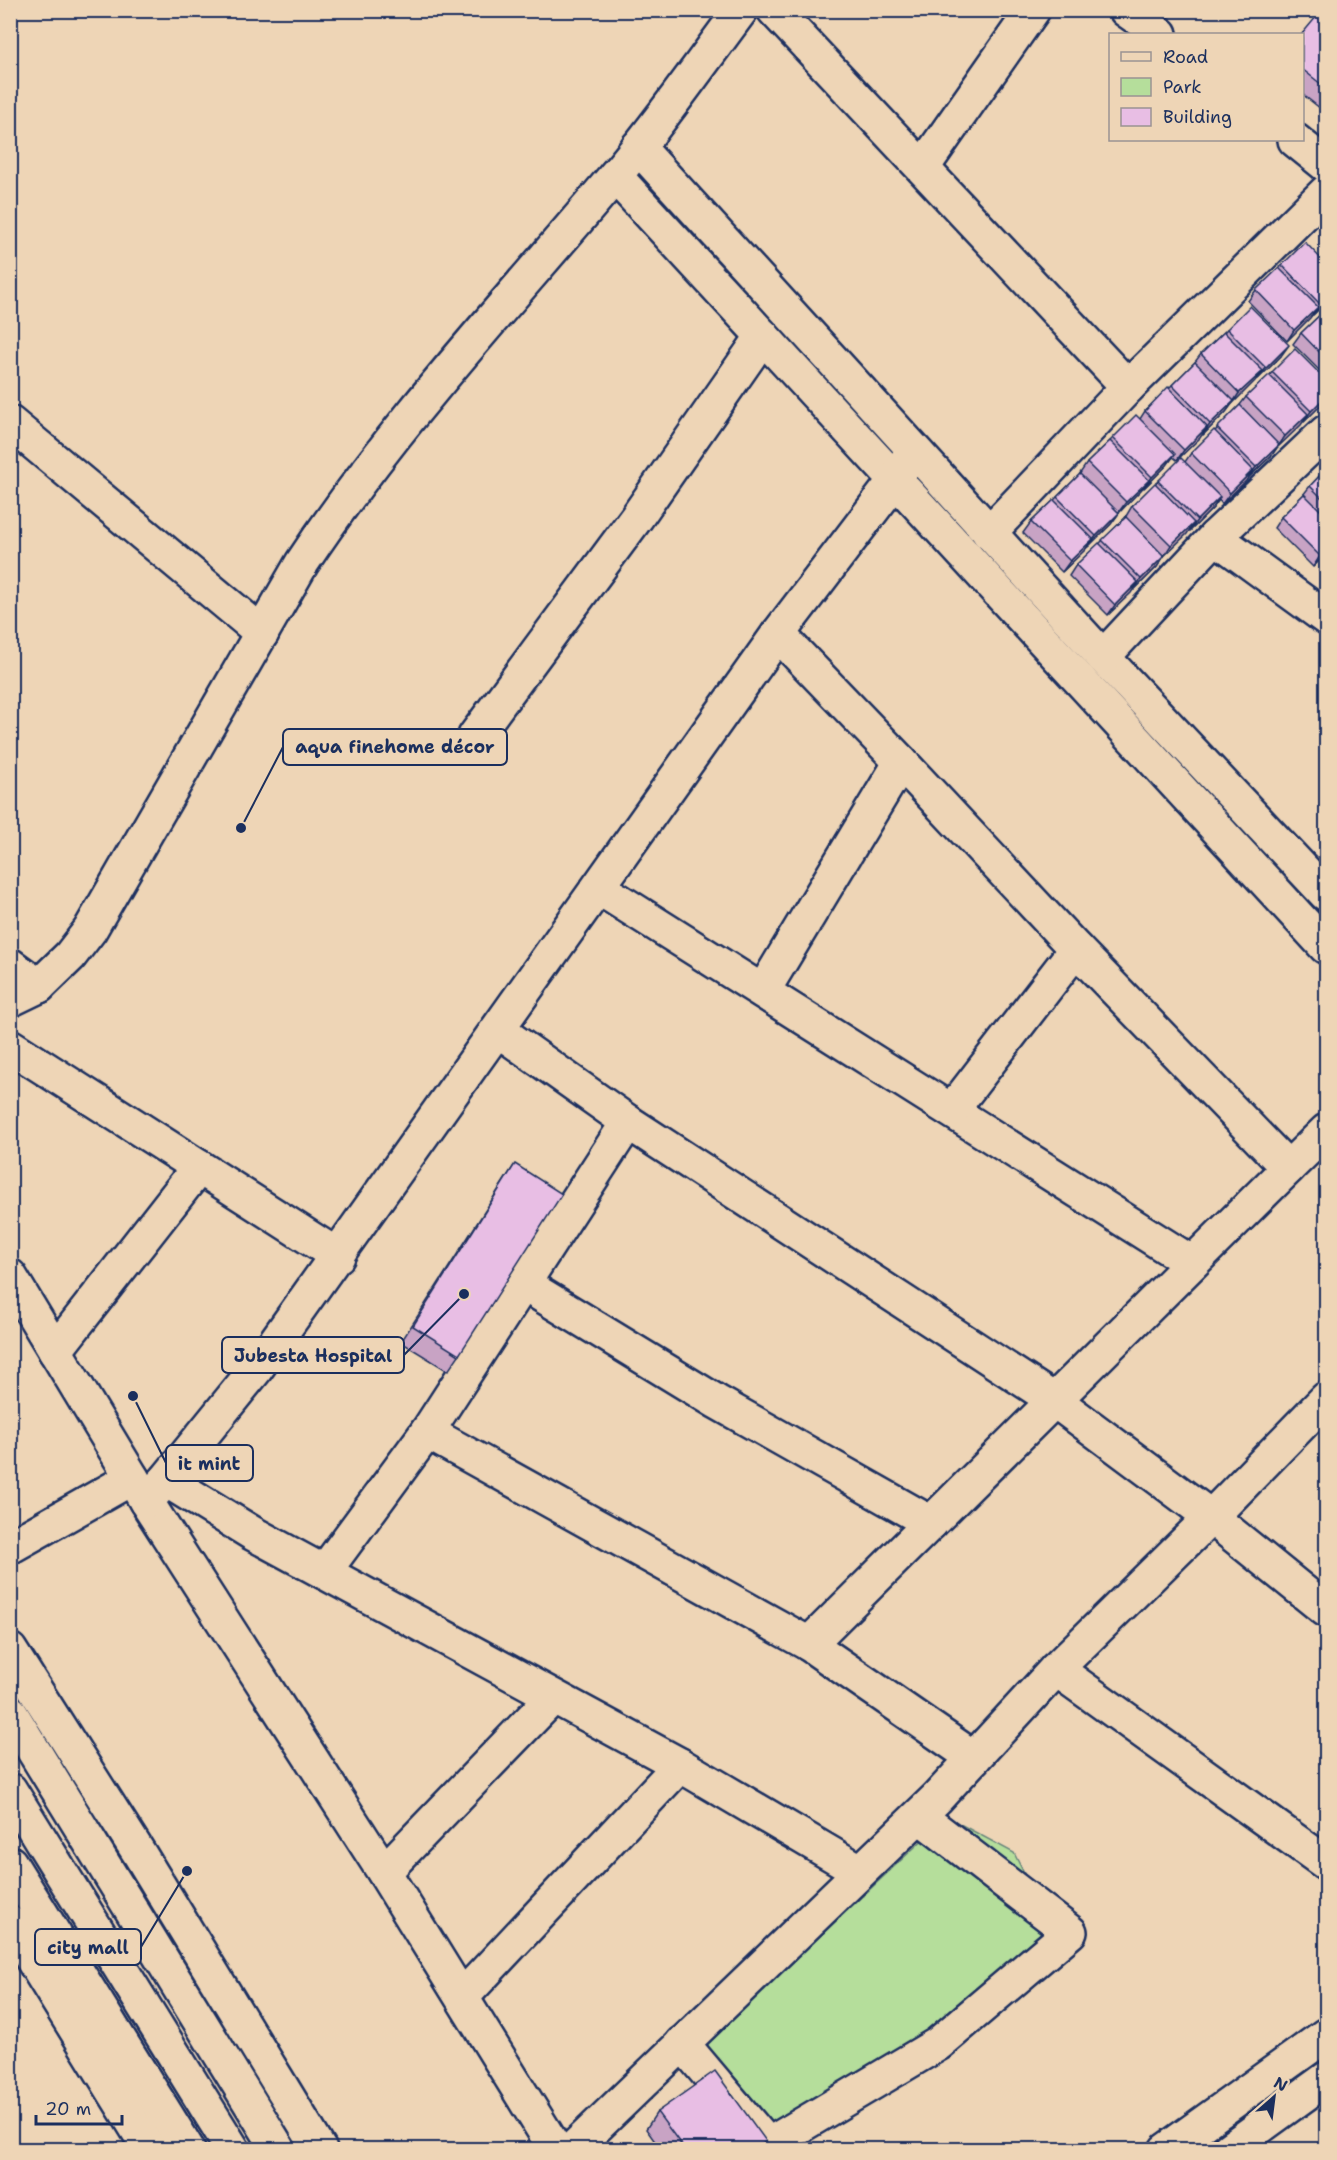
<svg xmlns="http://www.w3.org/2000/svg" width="1337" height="2160" font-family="'Shantell Sans',sans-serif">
<rect width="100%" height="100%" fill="#eed5b6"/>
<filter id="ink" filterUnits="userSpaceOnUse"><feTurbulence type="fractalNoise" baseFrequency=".0167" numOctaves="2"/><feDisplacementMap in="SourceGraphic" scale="12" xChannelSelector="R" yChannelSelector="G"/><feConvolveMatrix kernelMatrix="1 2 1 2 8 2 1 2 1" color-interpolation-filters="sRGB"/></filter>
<g filter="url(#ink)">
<path fill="#b5de9b" stroke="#68867c" stroke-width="1.5" d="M 947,1817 L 1014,1853 L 1043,1912 L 1048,1963 L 766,2147 L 693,2055 Z"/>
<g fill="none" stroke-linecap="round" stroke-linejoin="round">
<defs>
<g id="street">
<path d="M 774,10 L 1128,387"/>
<path d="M 1126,10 L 1160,34"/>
<path d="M 1295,140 L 1326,165"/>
<path d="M 638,147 L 1103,657 L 1326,894"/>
<path d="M 923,167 L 1033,10"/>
<path d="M 615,176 L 1326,947"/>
<path d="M 10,423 L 262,633"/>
<path d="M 989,533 L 1128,387 L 1326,192"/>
<path d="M 1215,537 L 1326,618"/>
<path d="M 778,634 L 901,762 L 1076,949 L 1288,1168 L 809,1644"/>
<path d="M 1103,657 L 1215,537 L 1326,432"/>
<path d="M 475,736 L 637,517 L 763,336"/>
<path d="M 599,888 L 1192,1263"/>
<path d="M 10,965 L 39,986"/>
<path d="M 763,991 L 901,762"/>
<path d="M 10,1000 L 39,986 L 70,956 L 90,930 L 302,563 C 393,425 507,304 614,177 C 659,124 699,66 741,10"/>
<path d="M 498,1030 L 628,1122 L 1054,1400 L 1211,1517 L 1326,1610"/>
<path d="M 10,1046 L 338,1256"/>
<path d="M 952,1110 L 1076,949"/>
<path d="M 1288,1168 L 1326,1131"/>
<path d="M 10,1276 L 146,1501 L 384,1872 L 556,2150"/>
<path d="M 522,1283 L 717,1402 L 931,1523"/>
<path d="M 55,1351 L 199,1167"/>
<path d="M 427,1432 L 809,1644 L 974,1758"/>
<path d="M 166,1480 L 252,1533 L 680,1765 L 860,1871"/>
<path d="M 146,1501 L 166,1480 L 256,1369 L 778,634 L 896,479 L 913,450"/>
<path d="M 10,1547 L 132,1478"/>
<path d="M 324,1572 L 427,1432 L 628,1122"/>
<path d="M 10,1650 L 139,1853 L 320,2150"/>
<path d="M 1056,1669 L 1326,1863"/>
<path d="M 384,1872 L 553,1697"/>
<path d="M 462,1997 L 680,1765"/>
<path d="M 682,2043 L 768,2145 L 938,2044 L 1070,1932 L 919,1816"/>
<path d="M 572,2150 L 937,1798 L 1056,1669 L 1211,1517 L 1326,1399"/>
<path d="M 1166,2150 L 1326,2035"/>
<path d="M 1228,2150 L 1326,2079"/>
</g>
<g id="secondary">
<path d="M 10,1712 L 279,2150"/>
<path d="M 10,1923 L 150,2150"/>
</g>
<g id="highway">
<path d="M 10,1790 L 233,2150"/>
<path d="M 10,1863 L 188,2150"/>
</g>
</defs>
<use href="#street" stroke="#1b2f5e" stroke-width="38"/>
<use href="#secondary" stroke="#1b2f5e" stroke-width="38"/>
<use href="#highway" stroke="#1b2f5e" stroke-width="38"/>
<use href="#street" stroke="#eed5b6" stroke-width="33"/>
<use href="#secondary" stroke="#eed5b6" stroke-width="33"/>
<use href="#highway" stroke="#eed5b6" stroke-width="33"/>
</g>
<g fill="#c8a3c4" stroke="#1b2f5e" stroke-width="1.5">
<path d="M 1326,10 L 1326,110 L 1325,112 L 1302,94 L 1302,34 Z"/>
<path d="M 1282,265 L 1326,302 L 1313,315 L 1312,315 L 1287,341 L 1248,301 L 1256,290 L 1279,269 Z"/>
<path d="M 1326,309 L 1326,377 L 1293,344 L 1301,333 Z"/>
<path d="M 1227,329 L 1281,356 L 1258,379 L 1257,378 L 1232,404 L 1226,412 L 1203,435 L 1202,434 L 1177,460 L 1173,457 L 1167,465 L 1144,488 L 1143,487 L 1119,513 L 1111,524 L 1062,572 L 1023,533 L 1031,522 L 1054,500 L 1079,475 L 1087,463 L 1110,441 L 1113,438 L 1140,419 L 1145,411 L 1169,388 L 1195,362 L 1201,354 L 1224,332 Z"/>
<path d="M 1272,372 L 1326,400 L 1304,422 L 1303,421 L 1277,447 L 1272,455 L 1248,478 L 1222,504 L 1219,500 L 1213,508 L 1190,531 L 1189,530 L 1164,556 L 1157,567 L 1134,590 L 1133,589 L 1108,615 L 1069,576 L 1076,565 L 1100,543 L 1125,518 L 1132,506 L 1158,481 L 1185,462 L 1191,453 L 1215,431 L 1240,405 L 1246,397 L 1270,375 Z"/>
<path d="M 1326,469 L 1326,554 L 1313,567 L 1274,528 L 1281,517 L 1303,495 L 1310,486 Z"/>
<path d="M 1326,561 L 1326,578 L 1319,571 Z"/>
<path d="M 515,1164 L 459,1355 L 448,1371 L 401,1342 L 504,1181 Z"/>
<path d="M 657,2112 L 760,2150 L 661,2150 L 646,2129 Z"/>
</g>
<g fill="#a285a0" stroke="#1b2f5e" stroke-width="1.5">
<path d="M 1326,298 L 1326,302 L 1313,315 L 1320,304 Z"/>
<path d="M 1318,307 L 1310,318 L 1287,341 L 1294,330 Z"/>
<path d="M 1289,345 L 1281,356 L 1258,379 L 1266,368 Z"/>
<path d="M 1263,371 L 1255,381 L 1232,404 L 1239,393 Z"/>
<path d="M 1326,396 L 1326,400 L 1304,422 L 1311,411 Z"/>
<path d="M 1234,401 L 1226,412 L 1203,435 L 1210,424 Z"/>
<path d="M 1308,414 L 1301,425 L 1278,447 L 1285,436 Z"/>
<path d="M 1207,427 L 1200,438 L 1177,460 L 1184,450 Z"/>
<path d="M 1279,445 L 1272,455 L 1248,478 L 1256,467 Z"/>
<path d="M 1175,454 L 1167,465 L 1144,488 L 1152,477 Z"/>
<path d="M 1253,470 L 1246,481 L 1222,504 L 1230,493 Z"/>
<path d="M 1149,480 L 1141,490 L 1118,513 L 1126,502 Z"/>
<path d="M 1220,497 L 1213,508 L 1190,531 L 1197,520 Z"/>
<path d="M 1119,513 L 1111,524 L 1088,547 L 1096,536 Z"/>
<path d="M 1194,523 L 1187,534 L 1164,556 L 1171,545 Z"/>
<path d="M 1093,539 L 1085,550 L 1062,572 L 1070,561 Z"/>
<path d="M 1326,550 L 1326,554 L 1313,567 L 1320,556 Z"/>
<path d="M 1164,556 L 1157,567 L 1134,590 L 1141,579 Z"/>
<path d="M 1138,582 L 1131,593 L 1108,615 L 1115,605 Z"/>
<path d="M 766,2141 L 760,2150 L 754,2150 Z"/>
</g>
<g fill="#e8bee4" stroke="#1b2f5e" stroke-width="1.5">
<path d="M 1322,10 L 1326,10 L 1326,88 L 1302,69 L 1302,34 Z"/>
<path d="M 1305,242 L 1326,264 L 1326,298 L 1320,304 L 1282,265 Z"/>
<path d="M 1279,268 L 1318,307 L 1294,330 L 1256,290 Z"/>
<path d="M 1250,306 L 1289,345 L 1266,368 L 1227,329 Z"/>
<path d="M 1324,311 L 1326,313 L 1326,359 L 1301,333 Z"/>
<path d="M 1224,332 L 1263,371 L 1239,393 L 1201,354 Z"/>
<path d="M 1295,349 L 1326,380 L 1326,396 L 1311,411 L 1272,372 Z"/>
<path d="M 1195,362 L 1234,401 L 1210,424 L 1172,385 Z"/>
<path d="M 1269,375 L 1308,414 L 1285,436 L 1246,397 Z"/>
<path d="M 1168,387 L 1207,427 L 1184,450 L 1145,411 Z"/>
<path d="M 1240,405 L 1279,445 L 1256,467 L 1217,428 Z"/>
<path d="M 1136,415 L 1175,454 L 1152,477 L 1113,438 Z"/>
<path d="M 1214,430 L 1253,470 L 1230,493 L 1191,453 Z"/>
<path d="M 1110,441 L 1149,480 L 1126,502 L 1087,463 Z"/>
<path d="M 1181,458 L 1220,497 L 1197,520 L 1158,481 Z"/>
<path d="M 1326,469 L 1326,502 L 1310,486 Z"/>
<path d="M 1080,474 L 1119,513 L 1096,536 L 1057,497 Z"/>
<path d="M 1155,483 L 1194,523 L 1171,545 L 1132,506 Z"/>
<path d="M 1304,494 L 1326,516 L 1326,550 L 1320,556 L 1281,517 Z"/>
<path d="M 1054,500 L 1093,539 L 1070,561 L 1031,522 Z"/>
<path d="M 1126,517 L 1164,556 L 1141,579 L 1102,540 Z"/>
<path d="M 1099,543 L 1138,582 L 1115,605 L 1076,565 Z"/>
<path d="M 515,1164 L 562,1194 L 459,1355 L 413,1326 Z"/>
<path d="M 715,2071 L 766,2141 L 754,2150 L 685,2150 L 657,2112 Z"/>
</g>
</g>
<path fill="none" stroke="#1b2f5e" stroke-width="2" d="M241 828L283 747M464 1294L404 1355M133 1396L166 1463M187 1871L141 1947"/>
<g fill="#1b2f5e" stroke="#eed5b6" stroke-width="2">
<circle cx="241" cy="828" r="6"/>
<circle cx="464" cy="1294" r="6"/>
<circle cx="133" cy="1396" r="6"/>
<circle cx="187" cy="1871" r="6"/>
</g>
<g fill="#eed5b6" stroke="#1b2f5e" stroke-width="2">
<rect x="283" y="729" width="224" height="36" rx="6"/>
<rect x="222" y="1337" width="182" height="36" rx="6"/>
<rect x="166" y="1445" width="87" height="36" rx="6"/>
<rect x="35" y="1929" width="106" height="36" rx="6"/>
</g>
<g font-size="18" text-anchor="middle" font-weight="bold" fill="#1b2f5e">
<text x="395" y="753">aqua finehome décor</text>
<text x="313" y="1362">Jubesta Hospital</text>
<text x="209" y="1470">it mint</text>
<text x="88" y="1954">city mall</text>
</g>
<rect width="1337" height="2160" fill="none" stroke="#eed5b6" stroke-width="36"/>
<rect x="18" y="18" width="1301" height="2124" fill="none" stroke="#1b2f5e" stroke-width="2" filter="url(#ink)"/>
<rect x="1109" y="33" width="195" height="108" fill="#eed5b6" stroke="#9a9393" stroke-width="1.5"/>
<rect x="1121" y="52" width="30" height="9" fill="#eed5b6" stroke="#9a9393" stroke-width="1.5"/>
<text x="1163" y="63" font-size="18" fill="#1b2f5e">Road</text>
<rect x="1121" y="78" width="30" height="18" fill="#b5de9b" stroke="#9a9393" stroke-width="1.5"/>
<text x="1163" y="93" font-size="18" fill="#1b2f5e">Park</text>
<rect x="1121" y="108" width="30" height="18" fill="#e8bee4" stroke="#9a9393" stroke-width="1.5"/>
<text x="1163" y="123" font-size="18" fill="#1b2f5e">Building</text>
<g transform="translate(1274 2097) rotate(28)" stroke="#eed5b6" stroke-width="4.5" paint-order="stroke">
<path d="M0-4.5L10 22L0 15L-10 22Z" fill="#1b2f5e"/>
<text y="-9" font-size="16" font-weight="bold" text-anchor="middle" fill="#1b2f5e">N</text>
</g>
<path d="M36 2115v9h86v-9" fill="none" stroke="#1b2f5e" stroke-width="3"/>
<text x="45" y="2115" font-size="18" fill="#1b2f5e" stroke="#eed5b6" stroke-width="4.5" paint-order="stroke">20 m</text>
</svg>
